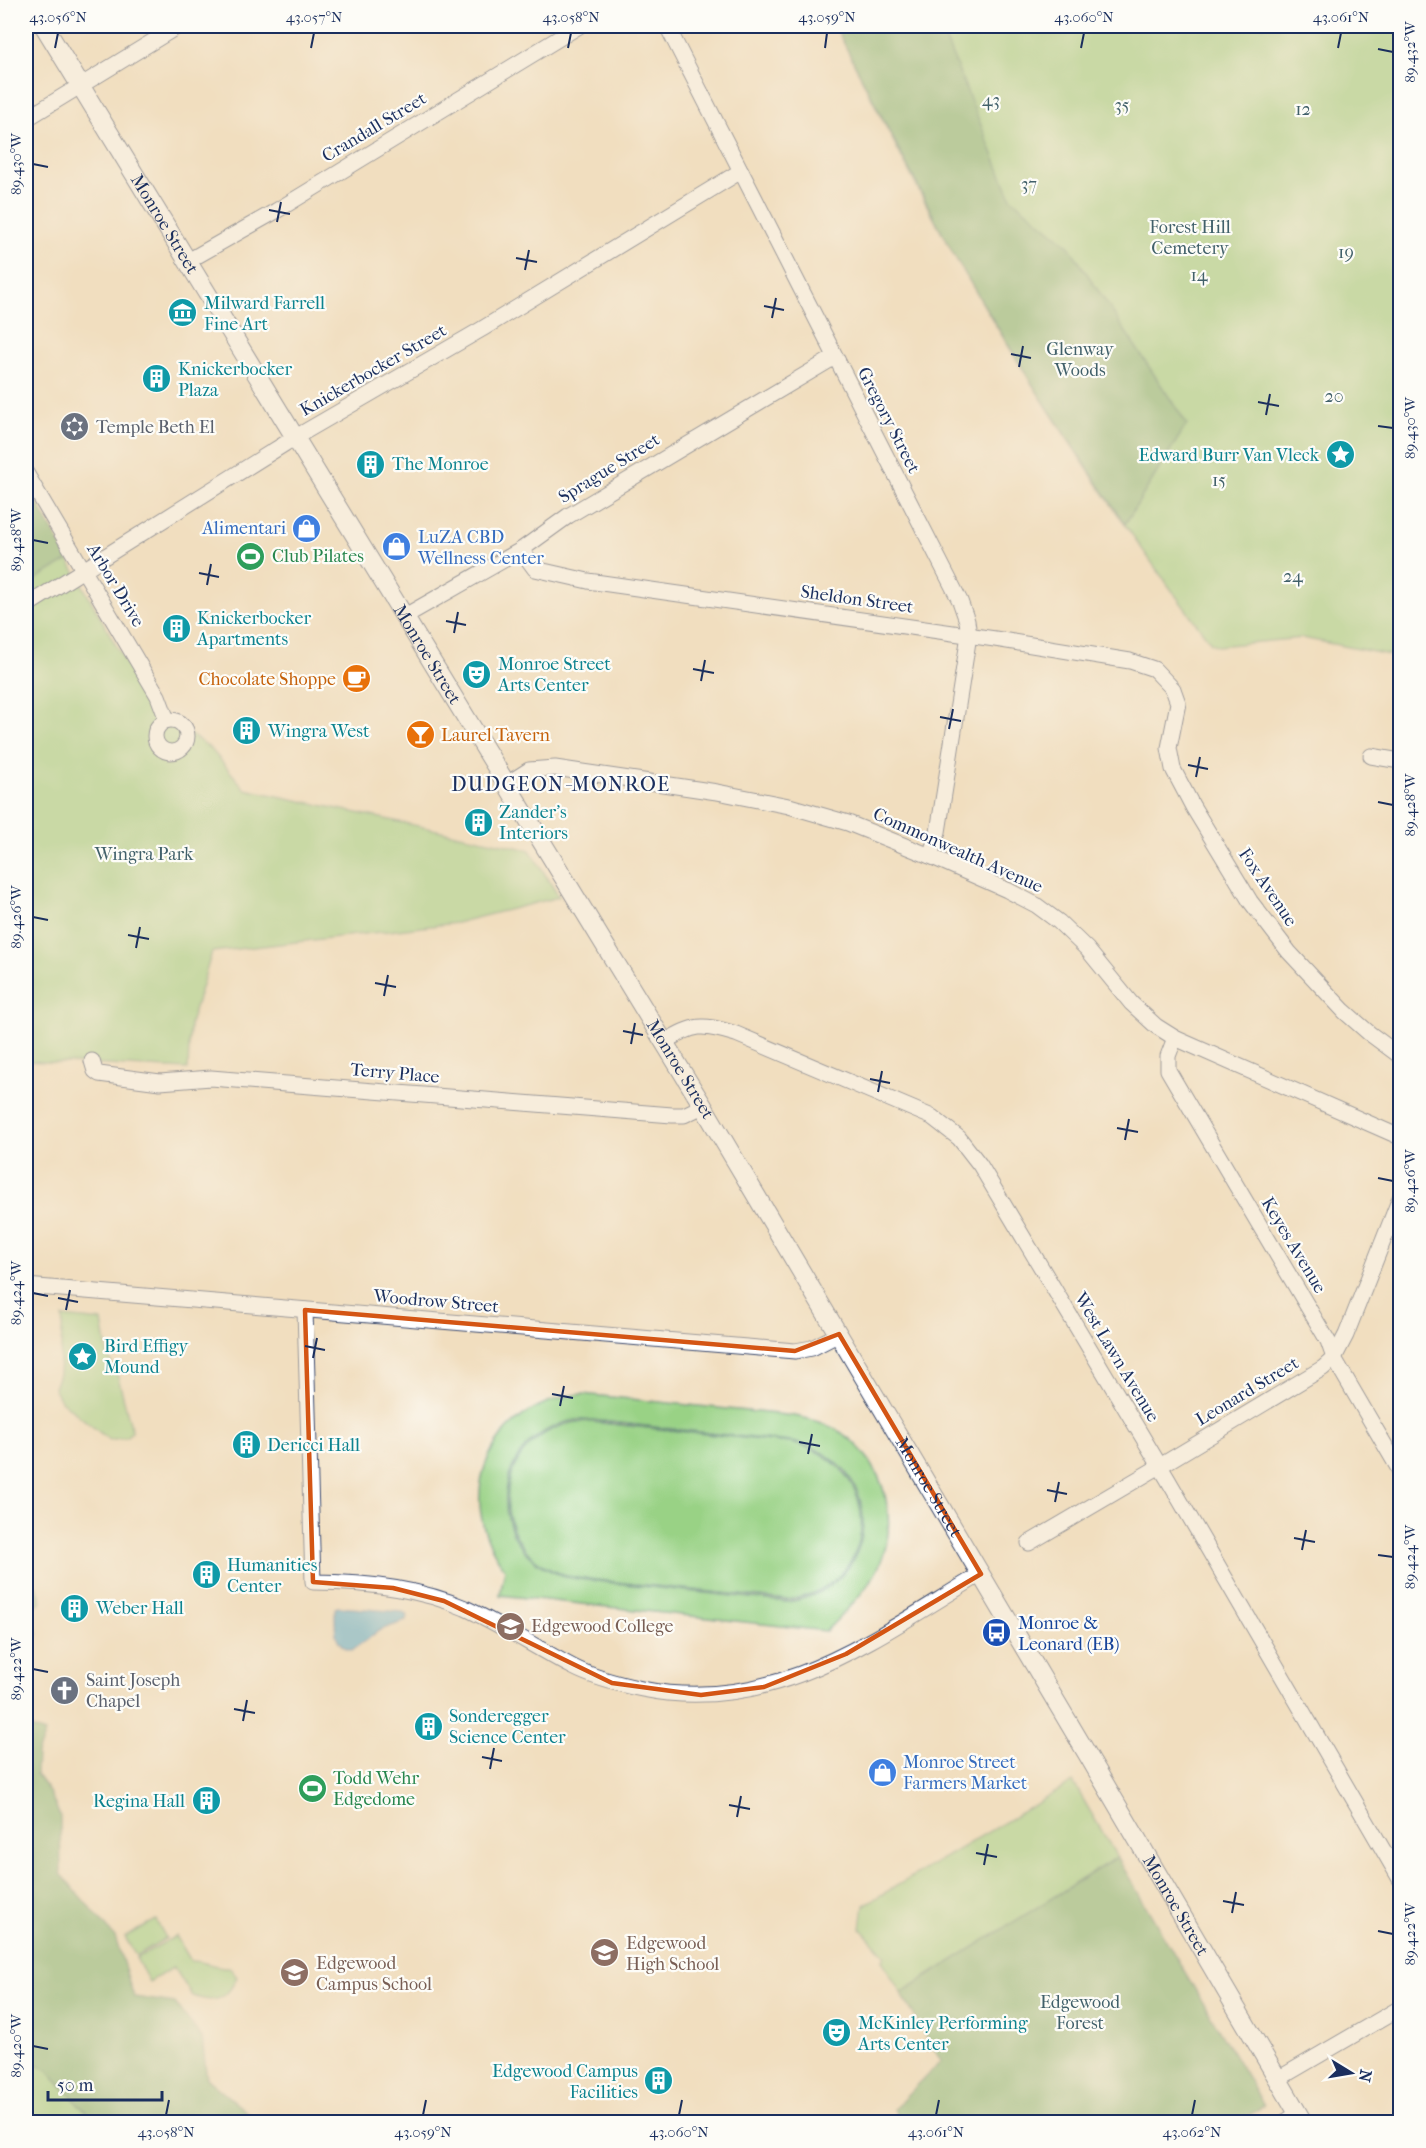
<svg xmlns="http://www.w3.org/2000/svg" width="1426" height="2148" font-family="'IM FELL French Canon',serif">
<rect width="100%" height="100%" fill="#fdfcf7"/>
<filter id="ink" filterUnits="userSpaceOnUse"><feTurbulence type="fractalNoise" baseFrequency=".0167" numOctaves="2"/><feDisplacementMap in="SourceGraphic" scale="12" xChannelSelector="R" yChannelSelector="G"/><feConvolveMatrix kernelMatrix="1 2 1 2 8 2 1 2 1" color-interpolation-filters="sRGB"/></filter>
<filter id="wash" filterUnits="userSpaceOnUse"><feTurbulence type="fractalNoise" baseFrequency=".008" numOctaves="4" result="noise"/><feDisplacementMap in="SourceGraphic" scale="24" xChannelSelector="R" yChannelSelector="G"/><feGaussianBlur stdDeviation="1.35" result="paint"/><feColorMatrix in="noise" values="0 0 0 0 0 0 0 0 0 0 0 0 0 0 0 0 0 1.4 0 .05"/><feComposite in="paint" operator="in"/></filter>
<g filter="url(#wash)">
<rect width="100%" height="100%" fill="#f1debf"/>
<g fill="#99d285" stroke="#5a8072" stroke-width="1.5" fill-rule="evenodd">
<path d="M 835,26 L 1400,26 L 1400,657 L 1302,638 L 1217,646 L 1211,643 C 1119,522 1033,391 957,260 C 913,184 875,104 835,26 Z"/>
<path d="M 26,484 L 151,708 L 210,748 L 245,789 L 530,850 L 559,897 L 456,923 L 212,952 L 190,1024 L 188,1069 L 26,1061 Z"/>
<path d="M 63,1317 L 102,1321 L 108,1356 L 118,1377 L 132,1431 L 126,1437 L 109,1440 L 61,1401 L 54,1388 L 59,1374 Z"/>
<path d="M 582,1394 L 795,1416 C 812,1419 828,1424 842,1433 C 886,1463 902,1525 876,1572 C 864,1594 843,1613 826,1631 L 500,1595 L 505,1569 C 449,1495 491,1404 582,1394 ZM 583,1419 L 791,1442 C 889,1459 886,1588 787,1602 L 578,1579 C 479,1563 483,1431 583,1419 Z"/>
<path d="M 583,1421 L 791,1443 C 887,1462 884,1587 787,1600 L 578,1578 C 481,1561 485,1432 583,1421 Z"/>
<path d="M 1073,1782 L 1117,1857 L 901,1993 L 882,1960 L 885,1956 L 861,1929 L 864,1905 Z"/>
<path d="M 156,1920 L 166,1938 L 136,1956 L 125,1937 Z"/>
<path d="M 176,1936 L 191,1961 C 206,1961 213,1968 229,1967 L 237,1977 C 227,2000 216,2004 192,1996 L 174,1967 L 149,1982 L 136,1958 Z"/>
<path d="M 26,2059 L 47,2069 L 95,2122 L 26,2122 Z"/>
</g>
<g fill="#7ab472" stroke="#4a7268" stroke-width="1.5">
<path d="M 835,26 L 940,26 L 1011,198 L 1068,245 L 1187,424 L 1125,524 L 1036,390 L 956,259 Z"/>
<path d="M 26,483 L 69,560 L 26,585 Z"/>
<path d="M 26,1578 L 37,1587 L 42,1601 L 27,1612 L 38,1634 L 34,1639 L 26,1636 Z"/>
<path d="M 26,1721 L 31,1728 L 45,1733 L 37,1754 L 36,1774 L 49,1792 L 60,1816 L 61,1874 L 115,1937 L 134,1997 L 175,2003 L 202,2038 L 207,2079 L 259,2122 L 95,2122 L 47,2069 L 26,2059 Z"/>
<path d="M 1117,1857 L 1264,2106 L 1238,2122 L 900,2122 L 894,2109 L 941,2061 L 901,1993 Z"/>
</g>
<path fill="#54acd1" stroke="#386e98" stroke-width="1.5" d="M 338,1607 L 403,1612 L 407,1616 L 406,1621 L 380,1630 L 352,1650 C 331,1646 336,1624 335,1608 Z"/>
</g>
<g filter="url(#ink)">
<g fill="none" stroke-linecap="round" stroke-linejoin="round">
<defs>
<g id="minor">
<path d="M 667,26 L 960,601 L 967,621 L 969,635 L 938,832 L 930,856"/>
<path d="M 26,119 L 178,26"/>
<path d="M 188,261 L 276,211 L 579,26"/>
<path d="M 26,473 L 158,696 L 167,720"/>
<path d="M 521,550 L 535,569 L 588,581 L 995,639 L 1130,661 L 1154,669 L 1173,689 L 1178,703 L 1169,748 L 1173,769 L 1193,807 L 1250,901 L 1289,952 L 1344,1011 L 1369,1033 L 1400,1056"/>
<path d="M 26,606 L 294,438 L 482,329 L 741,171"/>
<path d="M 405,616 L 521,550 L 568,516 L 835,357"/>
<circle cx="171" cy="736" r="16"/>
<path d="M 1371,756 L 1400,761"/>
<path d="M 507,784 L 529,770 L 555,768 L 717,792 L 789,806 L 848,823 L 930,856 L 1007,890 L 1036,905 L 1059,922 L 1087,949 L 1131,1003 L 1156,1026 L 1175,1038 L 1400,1137"/>
<path d="M 1175,1038 L 1168,1056 L 1168,1070 L 1328,1341 L 1334,1358 L 1400,1471"/>
<path d="M 664,1042 C 696,1024 700,1023 736,1034 L 932,1117 L 959,1138 L 980,1165 L 1167,1478 L 1400,1879"/>
<path d="M 92,1061 L 95,1071 L 99,1074 L 160,1082 L 211,1078 L 672,1115 L 684,1115 L 703,1106"/>
<path d="M 26,1286 L 795,1351 L 812,1348 L 839,1334"/>
<path d="M 305,1310 L 313,1582 C 364,1582 418,1588 465,1608 C 502,1625 536,1648 573,1667 C 594,1678 618,1684 642,1689 C 774,1716 874,1638 981,1574"/>
<path d="M 1029,1543 L 1160,1466 L 1323,1368 L 1334,1358 L 1346,1335 L 1400,1198"/>
<path d="M 1278,2079 L 1400,2008"/>
<path d="M 1285,2122 L 1298,2114"/>
</g>
<g id="major">
<path id="s1" d="M 44,26 L 703,1106 L 1089,1757 L 1303,2122"/>
</g>
</defs>
<use href="#minor" stroke="#3b496d" stroke-width="17"/>
<use href="#major" stroke="#3b496d" stroke-width="20"/>
<use href="#minor" stroke="#fff" stroke-width="15"/>
<use href="#major" stroke="#fff" stroke-width="18"/>
</g>
</g>
<path d="M0 0H1426V2148H0ZM 305,1310 L 795,1351 L 839,1334 L 981,1574 L 846,1654 L 764,1687 L 701,1695 L 612,1683 L 444,1601 L 393,1588 L 313,1582 Z" fill="#f1debf" fill-opacity=".55" fill-rule="evenodd"/>
<path fill="none" stroke="#d45514" stroke-width="4.5" stroke-linejoin="round" d="M 305,1310 L 795,1351 L 839,1334 L 981,1574 L 846,1654 L 764,1687 L 701,1695 L 612,1683 L 444,1601 L 393,1588 L 313,1582 Z"/>
<path fill="none" stroke="#1b2f5e" stroke-width="2" d="M 55,48 L 58,33M 311,48 L 314,33M 568,48 L 571,33M 825,48 L 827,33M 1081,48 L 1084,33M 1338,48 L 1341,33M 1378,49 L 1393,52M 33,164 L 48,167M 269,210 L 290,214M 277,222 L 281,202M 516,258 L 537,262M 525,270 L 529,250M 764,306 L 784,310M 772,318 L 776,298M 1011,354 L 1031,358M 1019,367 L 1023,346M 1258,402 L 1279,406M 1266,415 L 1270,394M 1378,426 L 1393,428M 33,540 L 48,543M 199,573 L 219,577M 207,585 L 211,564M 446,621 L 466,625M 454,633 L 458,612M 693,669 L 714,673M 701,681 L 705,660M 940,717 L 961,721M 949,729 L 953,709M 1188,765 L 1208,769M 1196,777 L 1200,757M 1378,802 L 1393,805M 33,917 L 48,920M 128,935 L 149,939M 136,948 L 140,927M 375,983 L 396,987M 384,996 L 388,975M 623,1031 L 643,1035M 631,1044 L 635,1023M 870,1079 L 890,1083M 878,1092 L 882,1071M 1117,1128 L 1138,1132M 1125,1140 L 1129,1119M 1378,1178 L 1393,1181M 33,1293 L 48,1296M 58,1298 L 78,1302M 66,1310 L 70,1290M 305,1346 L 325,1350M 313,1358 L 317,1338M 552,1394 L 573,1398M 560,1406 L 564,1386M 799,1442 L 820,1446M 808,1454 L 812,1434M 1047,1490 L 1067,1494M 1055,1502 L 1059,1482M 1294,1538 L 1315,1542M 1302,1550 L 1306,1530M 1378,1555 L 1393,1557M 33,1669 L 48,1672M 234,1709 L 255,1713M 243,1721 L 247,1700M 482,1757 L 502,1761M 490,1769 L 494,1748M 729,1805 L 750,1809M 737,1817 L 741,1796M 976,1853 L 997,1857M 984,1865 L 988,1844M 1223,1901 L 1244,1905M 1232,1913 L 1236,1892M 1378,1931 L 1393,1934M 33,2046 L 48,2049M 166,2115 L 169,2100M 423,2115 L 426,2100M 679,2115 L 682,2100M 936,2115 L 939,2100M 1192,2115 L 1195,2100"/>
<defs>
<symbol id="museum-disc" viewBox="-11 -11 22 22"><circle r="9.5" fill="#0f9aa8" stroke="#fdfcf7"/><path d="M0-6L6-3V-2H-6V-3ZM-5-1h2V3h-2ZM-1-1h2V3h-2ZM3-1h2V3H3ZM-6 4H6V6H-6Z" fill="#fff"/></symbol>
<symbol id="building-disc" viewBox="-11 -11 22 22"><circle r="9.5" fill="#0f9aa8" stroke="#fdfcf7"/><path d="M-4-6H4V6H1V3H-1V6H-4ZM-2.5-4.3h1.7v1.8h-1.7ZM.8-4.3h1.7v1.8H.8ZM-2.5-1h1.7V.8h-1.7ZM.8-1h1.7V.8H.8Z" fill="#fff"/></symbol>
<symbol id="synagogue-disc" viewBox="-11 -11 22 22"><circle r="9.5" fill="#6b7280" stroke="#fdfcf7"/><path d="M0-6.5L5.6 3.2H-5.6ZM0 6.5L5.6-3.2H-5.6Z" fill="#fff"/></symbol>
<symbol id="sight-disc" viewBox="-11 -11 22 22"><circle r="9.5" fill="#0f9aa8" stroke="#fdfcf7"/><path d="M0-6L1.8-2.2L6-1.7L2.9 1.2L3.7 5.4L0 3.3L-3.7 5.4L-2.9 1.2L-6-1.7L-1.8-2.2Z" fill="#fff"/></symbol>
<symbol id="shop-disc" viewBox="-11 -11 22 22"><circle r="9.5" fill="#3f7fe0" stroke="#fdfcf7"/><path d="M-5-2.5h2.3a2.7 3.5 0 0 1 5.4 0H5L5.5 6h-11ZM-1.5-2.5h3a1.5 2.3 0 0 0-3 0Z" fill="#fff"/></symbol>
<symbol id="stadium-disc" viewBox="-11 -11 22 22"><circle r="9.5" fill="#2e9e5b" stroke="#fdfcf7"/><path d="M0-5a6.5 5 0 1 0 0 10a6.5 5 0 1 0 0-10ZM-3.5-1.8h7v3.6h-7Z" fill="#fff"/></symbol>
<symbol id="theatre-disc" viewBox="-11 -11 22 22"><circle r="9.5" fill="#0f9aa8" stroke="#fdfcf7"/><path d="M-5-5.5Q0-4 5-5.5V0Q5 5 0 6Q-5 5-5 0ZM-3.3-2.5H-1v1.5H-3.3ZM1-2.5H3.3v1.5H1ZM-2.8 1Q0 5.5 2.8 1Z" fill="#fff"/></symbol>
<symbol id="cafe-disc" viewBox="-11 -11 22 22"><circle r="9.5" fill="#e8710a" stroke="#fdfcf7"/><path d="M-5.5-4.5H6V0H3Q3 3.5 0 3.5H-2.5Q-5.5 3.5-5.5 0ZM3-3.2v2h1.7v-2ZM-6 4.5H4V6H-6Z" fill="#fff"/></symbol>
<symbol id="bar-disc" viewBox="-11 -11 22 22"><circle r="9.5" fill="#e8710a" stroke="#fdfcf7"/><path d="M-6-5H6L.8 .8V4.5H3.5V6h-7V4.5H-.8V.8Z" fill="#fff"/></symbol>
<symbol id="university-disc" viewBox="-11 -11 22 22"><circle r="9.5" fill="#8d6e63" stroke="#fdfcf7"/><path d="M0-5L7-2L0 1L-7-2ZM-4 1L0 2.5L4 1V4Q0 6-4 4Z" fill="#fff"/></symbol>
<symbol id="bus-disc" viewBox="-11 -11 22 22"><circle r="9.5" fill="#1a4fb4" stroke="#fdfcf7"/><path d="M-5-6H5V4H4V6H2V4H-2V6H-4V4H-5ZM-3.5-4V0h7V-4ZM-3.5 1.2v1.5H-2V1.2ZM2 1.2v1.5H3.5V1.2Z" fill="#fff"/></symbol>
<symbol id="church-disc" viewBox="-11 -11 22 22"><circle r="9.5" fill="#6b7280" stroke="#fdfcf7"/><path d="M-1.2-6h2.4v3.5h3.3v2.4h-3.3V6h-2.4V-.1h-3.3v-2.4h3.3Z" fill="#fff"/></symbol>
<symbol id="school-disc" viewBox="-11 -11 22 22"><circle r="9.5" fill="#8d6e63" stroke="#fdfcf7"/><path d="M0-5L7-2L0 1L-7-2ZM-4 1L0 2.5L4 1V4Q0 6-4 4Z" fill="#fff"/></symbol>
</defs>
<g fill-rule="evenodd">
<use href="#museum-disc" x="166" y="296" width="33" height="33"/>
<use href="#building-disc" x="140" y="362" width="33" height="33"/>
<use href="#synagogue-disc" x="58" y="410" width="33" height="33"/>
<use href="#sight-disc" x="1324" y="438" width="33" height="33"/>
<use href="#building-disc" x="354" y="448" width="33" height="33"/>
<use href="#shop-disc" x="290" y="512" width="33" height="33"/>
<use href="#shop-disc" x="380" y="530" width="33" height="33"/>
<use href="#stadium-disc" x="234" y="540" width="33" height="33"/>
<use href="#building-disc" x="160" y="612" width="33" height="33"/>
<use href="#theatre-disc" x="460" y="658" width="33" height="33"/>
<use href="#cafe-disc" x="340" y="662" width="33" height="33"/>
<use href="#building-disc" x="230" y="714" width="33" height="33"/>
<use href="#bar-disc" x="404" y="718" width="33" height="33"/>
<use href="#building-disc" x="462" y="806" width="33" height="33"/>
<use href="#sight-disc" x="66" y="1340" width="33" height="33"/>
<use href="#building-disc" x="230" y="1428" width="33" height="33"/>
<use href="#building-disc" x="190" y="1558" width="33" height="33"/>
<use href="#building-disc" x="58" y="1592" width="33" height="33"/>
<use href="#university-disc" x="494" y="1610" width="33" height="33"/>
<use href="#bus-disc" x="980" y="1616" width="33" height="33"/>
<use href="#church-disc" x="48" y="1674" width="33" height="33"/>
<use href="#building-disc" x="412" y="1710" width="33" height="33"/>
<use href="#shop-disc" x="866" y="1756" width="33" height="33"/>
<use href="#stadium-disc" x="296" y="1772" width="33" height="33"/>
<use href="#building-disc" x="190" y="1784" width="33" height="33"/>
<use href="#school-disc" x="588" y="1936" width="33" height="33"/>
<use href="#school-disc" x="278" y="1956" width="33" height="33"/>
<use href="#theatre-disc" x="820" y="2016" width="33" height="33"/>
<use href="#building-disc" x="642" y="2064" width="33" height="33"/>
</g>
<g text-anchor="middle" stroke-width="4.5" stroke-linejoin="round" paint-order="stroke">
<g font-size="18" fill="#41606a" stroke="#fdfcf7">
<text x="991" y="106">43</text>
<text x="1122" y="111">35</text>
<text x="1303" y="115">12</text>
<text x="1029" y="190">37</text>
<text x="1190" y="233">Forest Hill<tspan x="1190" dy="21">Cemetery</tspan></text>
<text x="1346" y="258">19</text>
<text x="1199" y="281">14</text>
<text x="1080" y="355">Glenway<tspan x="1080" dy="21">Woods</tspan></text>
<text x="1334" y="402">20</text>
<text x="1219" y="486">15</text>
<text x="1293" y="582">24</text>
<text x="144" y="860">Wingra Park</text>
<text x="1080" y="2008">Edgewood<tspan x="1080" dy="21">Forest</tspan></text>
</g>
<g font-size="18" fill="#1b2f5e" stroke="#fdfcf7">
<text transform="translate(374 127) rotate(-31)" y="6">Crandall Street</text>
<text dy="6" stroke="none"><textPath href="#s1" startOffset="232">Monroe Street</textPath></text>
<text transform="translate(373 370) rotate(-30)" y="6">Knickerbocker Street</text>
<text transform="translate(889 420) rotate(63)" y="6">Gregory Street</text>
<text transform="translate(609 468) rotate(-32)" y="6">Sprague Street</text>
<text transform="translate(116 585) rotate(59)" y="6">Arbor Drive</text>
<text transform="translate(857 599) rotate(8)" y="6">Sheldon Street</text>
<text dy="6" stroke="none"><textPath href="#s1" startOffset="736">Monroe Street</textPath></text>
<text transform="translate(958 850) rotate(24)" y="6">Commonwealth Avenue</text>
<text transform="translate(1268 887) rotate(56)" y="6">Fox Avenue</text>
<text dy="6" stroke="none"><textPath href="#s1" startOffset="1222">Monroe Street</textPath></text>
<text transform="translate(395 1073) rotate(5)" y="6">Terry Place</text>
<text transform="translate(1294 1245) rotate(59)" y="6">Keyes Avenue</text>
<text transform="translate(436 1301) rotate(5)" y="6">Woodrow Street</text>
<text transform="translate(1117 1357) rotate(59)" y="6">West Lawn Avenue</text>
<text transform="translate(1247 1391) rotate(-31)" y="6">Leonard Street</text>
<text dy="6" stroke="none"><textPath href="#s1" startOffset="1708">Monroe Street</textPath></text>
<text dy="6" stroke="none"><textPath href="#s1" startOffset="2194">Monroe Street</textPath></text>
</g>
<g font-size="18" fill="#0d838f" stroke="#fdfcf7" text-anchor="start">
<text x="204" y="309">Milward Farrell<tspan x="204" dy="21">Fine Art</tspan></text>
<text x="178" y="375">Knickerbocker<tspan x="178" dy="21">Plaza</tspan></text>
<text x="1319" y="461" text-anchor="end">Edward Burr Van Vleck</text>
<text x="392" y="470">The Monroe</text>
<text x="197" y="624">Knickerbocker<tspan x="197" dy="21">Apartments</tspan></text>
<text x="498" y="670">Monroe Street<tspan x="498" dy="21">Arts Center</tspan></text>
<text x="268" y="737">Wingra West</text>
<text x="499" y="818">Zander's<tspan x="499" dy="21">Interiors</tspan></text>
<text x="104" y="1352">Bird Effigy<tspan x="104" dy="21">Mound</tspan></text>
<text x="267" y="1451">Dericci Hall</text>
<text x="227" y="1571">Humanities<tspan x="227" dy="21">Center</tspan></text>
<text x="96" y="1614">Weber Hall</text>
<text x="449" y="1722">Sonderegger<tspan x="449" dy="21">Science Center</tspan></text>
<text x="185" y="1807" text-anchor="end">Regina Hall</text>
<text x="858" y="2029">McKinley Performing<tspan x="858" dy="21">Arts Center</tspan></text>
<text x="638" y="2077" text-anchor="end">Edgewood Campus<tspan x="638" dy="21">Facilities</tspan></text>
</g>
<g font-size="18" fill="#5b616d" stroke="#fdfcf7" text-anchor="start">
<text x="96" y="433">Temple Beth El</text>
<text x="86" y="1686">Saint Joseph<tspan x="86" dy="21">Chapel</tspan></text>
</g>
<g font-size="18" fill="#366cbe" stroke="#fdfcf7" text-anchor="start">
<text x="286" y="534" text-anchor="end">Alimentari</text>
<text x="418" y="543">LuZA CBD<tspan x="418" dy="21">Wellness Center</tspan></text>
<text x="903" y="1768">Monroe Street<tspan x="903" dy="21">Farmers Market</tspan></text>
</g>
<g font-size="18" fill="#27864d" stroke="#fdfcf7" text-anchor="start">
<text x="272" y="562">Club Pilates</text>
<text x="333" y="1784">Todd Wehr<tspan x="333" dy="21">Edgedome</tspan></text>
</g>
<g font-size="18" fill="#c56008" stroke="#fdfcf7" text-anchor="end">
<text x="336" y="685">Chocolate Shoppe</text>
<text x="441" y="741" text-anchor="start">Laurel Tavern</text>
</g>
<g font-size="18" fill="#164399" stroke="#fdfcf7" text-anchor="start">
<text x="1018" y="1629">Monroe &amp;<tspan x="1018" dy="21">Leonard (EB)</tspan></text>
</g>
<g font-size="18" fill="#785e54" stroke="#fdfcf7" text-anchor="start">
<text x="531" y="1632">Edgewood College</text>
<text x="626" y="1949">Edgewood<tspan x="626" dy="21">High School</tspan></text>
<text x="316" y="1969">Edgewood<tspan x="316" dy="21">Campus School</tspan></text>
</g>
<g font-size="20" letter-spacing="1.5" fill="#1b2f5e" stroke="#fdfcf7">
<text x="561" y="791">DUDGEON-MONROE</text>
</g>
</g>
<rect width="1426" height="2148" fill="none" stroke="#fdfcf7" stroke-width="66"/>
<g transform="translate(1351 2073) rotate(101)" stroke="#fdfcf7" stroke-width="4.5" paint-order="stroke">
<path d="M0-4.5L10 22L0 15L-10 22Z" fill="#1b2f5e"/>
<text y="-9" font-size="16" font-weight="bold" text-anchor="middle" fill="#1b2f5e">N</text>
</g>
<path d="M48 2091v9h114v-9" fill="none" stroke="#1b2f5e" stroke-width="3"/>
<text x="57" y="2091" font-size="18" fill="#1b2f5e" stroke="#fdfcf7" stroke-width="4.5" paint-order="stroke">50 m</text>
<rect x="33" y="33" width="1360" height="2082" fill="none" stroke="#1b2f5e" stroke-width="2"/>
<g font-size="15" text-anchor="middle" fill="#1b2f5e">
<text x="58" y="22">43.056°N</text>
<text x="314" y="22">43.057°N</text>
<text x="571" y="22">43.058°N</text>
<text x="827" y="22">43.059°N</text>
<text x="1084" y="22">43.060°N</text>
<text x="1341" y="22">43.061°N</text>
<text transform="translate(1410 52) rotate(-90)" y="5">89.432°W</text>
<text transform="translate(16 164) rotate(-90)" y="5">89.430°W</text>
<text transform="translate(1410 428) rotate(-90)" y="5">89.430°W</text>
<text transform="translate(16 540) rotate(-90)" y="5">89.428°W</text>
<text transform="translate(1410 805) rotate(-90)" y="5">89.428°W</text>
<text transform="translate(16 917) rotate(-90)" y="5">89.426°W</text>
<text transform="translate(1410 1181) rotate(-90)" y="5">89.426°W</text>
<text transform="translate(16 1293) rotate(-90)" y="5">89.424°W</text>
<text transform="translate(1410 1557) rotate(-90)" y="5">89.424°W</text>
<text transform="translate(16 1669) rotate(-90)" y="5">89.422°W</text>
<text transform="translate(1410 1934) rotate(-90)" y="5">89.422°W</text>
<text transform="translate(16 2046) rotate(-90)" y="5">89.420°W</text>
<text x="166" y="2137">43.058°N</text>
<text x="423" y="2137">43.059°N</text>
<text x="679" y="2137">43.060°N</text>
<text x="936" y="2137">43.061°N</text>
<text x="1192" y="2137">43.062°N</text>
</g>
</svg>
